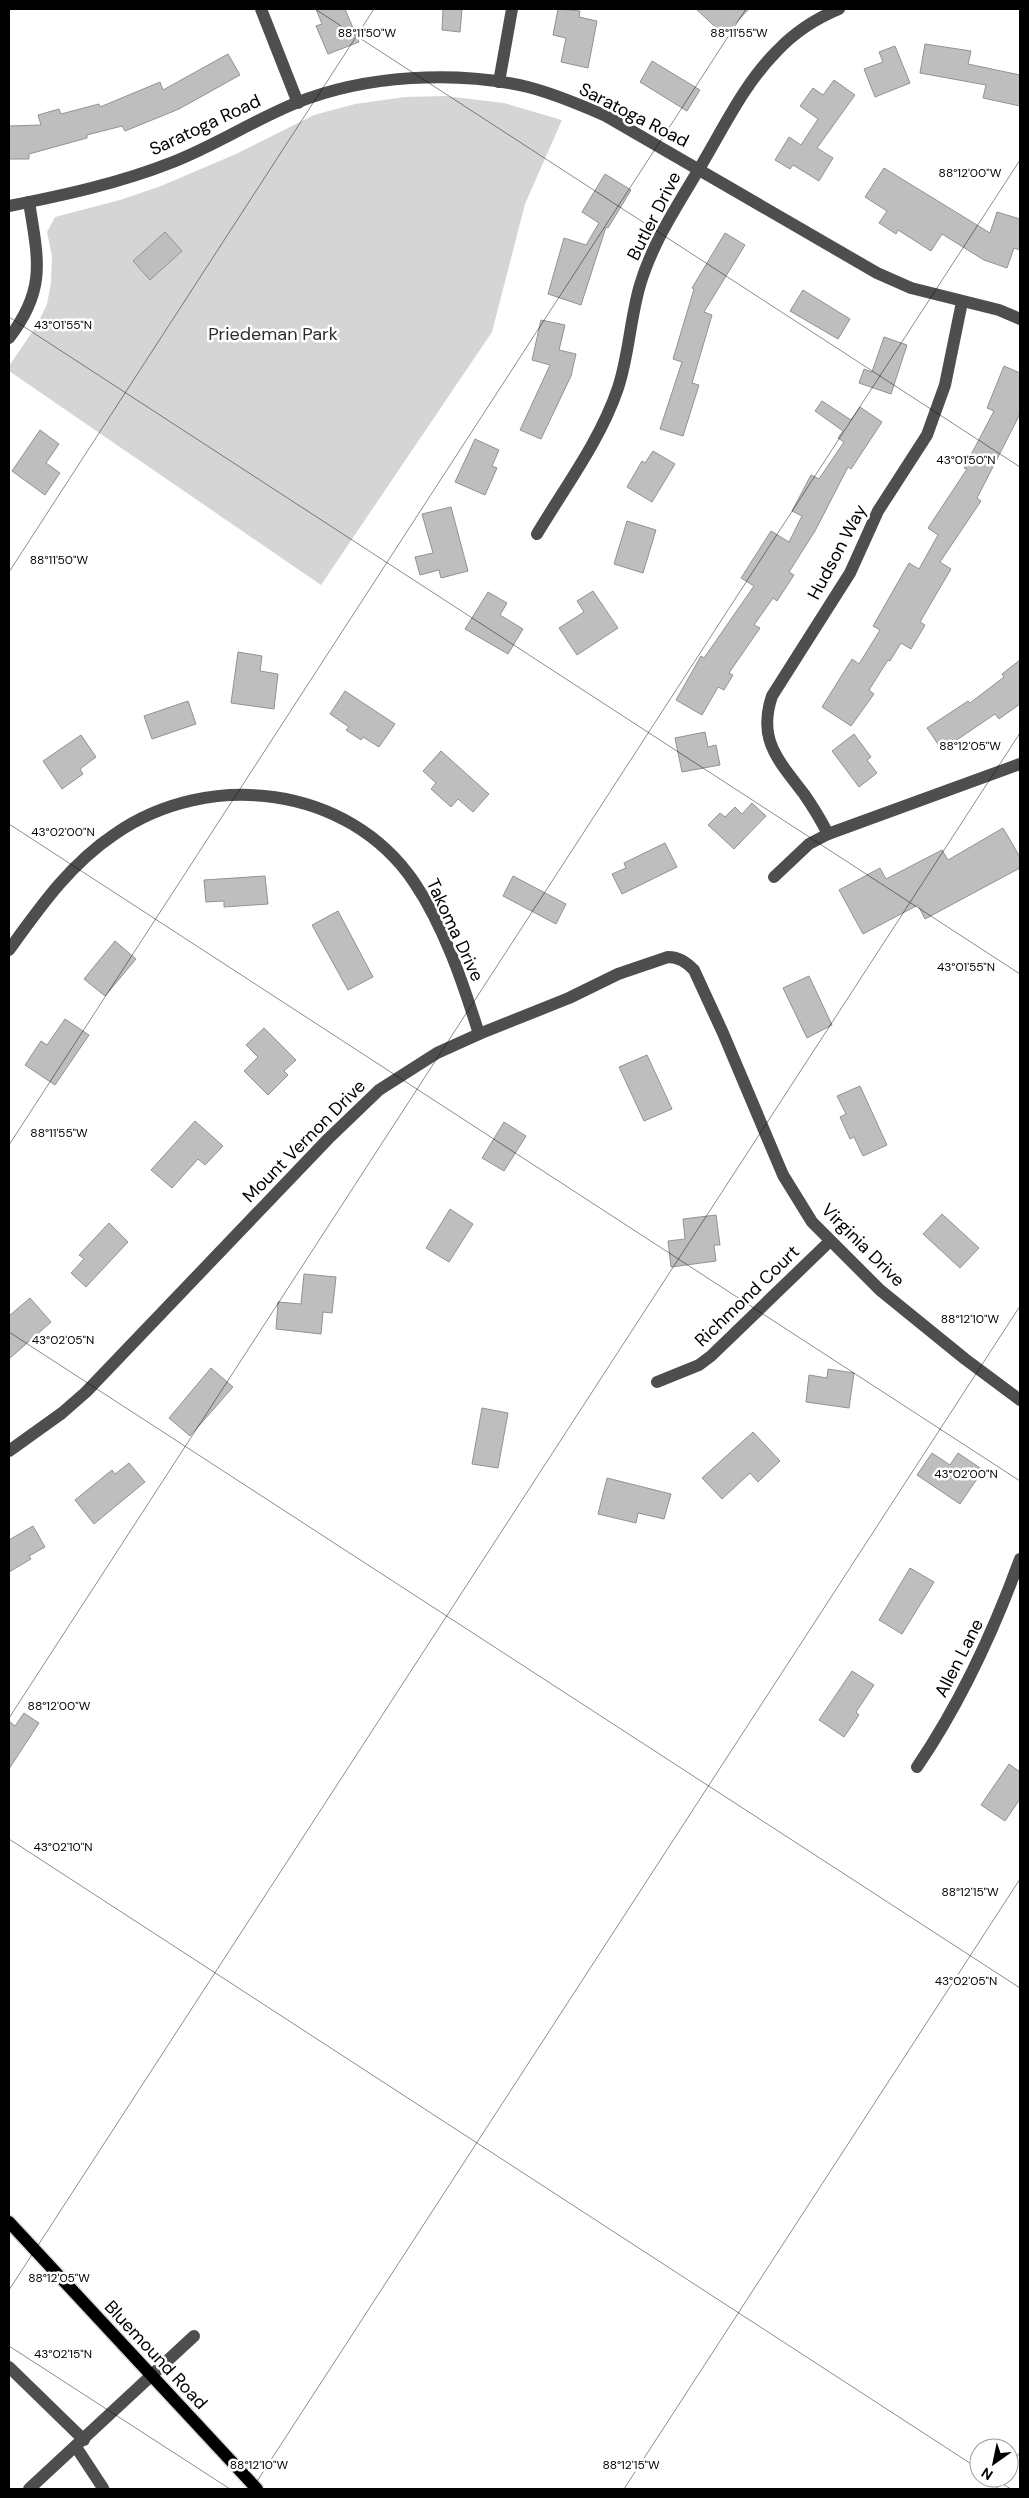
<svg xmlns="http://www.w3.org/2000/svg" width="1029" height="2498" font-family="'DM Sans',sans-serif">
<rect width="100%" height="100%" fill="#fff"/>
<path fill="#d5d5d5" d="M 445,96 L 504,103 L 562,120 L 525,204 L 492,332 L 321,585 L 9,371 L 9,366 L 37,325 L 47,304 L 51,283 L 52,256 L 47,232 L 55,217 L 120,200 L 161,186 L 236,154 L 314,115 L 355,104 L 405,97 Z"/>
<g fill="#bebebe" stroke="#929292">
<path d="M 316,9 L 345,9 L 359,42 L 328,54 L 316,26 L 322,24 Z"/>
<path d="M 443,9 L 462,9 L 460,32 L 442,30 Z"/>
<path d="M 558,9 L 580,11 L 579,17 L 597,21 L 588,68 L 561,62 L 566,38 L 553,35 Z"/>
<path d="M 696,9 L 749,9 L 724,35 Z"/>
<path d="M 925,44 L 971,51 L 968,64 L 1020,75 L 1020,106 L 983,98 L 986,85 L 920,73 Z"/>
<path d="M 895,46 L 910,83 L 875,97 L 864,69 L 883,62 L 879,52 Z"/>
<path d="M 228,54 L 240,75 L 179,109 L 125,131 L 122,126 L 87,135 L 87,138 L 29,154 L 29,159 L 9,159 L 9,126 L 41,125 L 38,115 L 59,109 L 61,114 L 99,104 L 100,107 L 160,82 L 163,90 Z"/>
<path d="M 652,61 L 700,90 L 687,111 L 640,82 Z"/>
<path d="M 834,80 L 855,95 L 817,148 L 833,158 L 819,181 L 793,165 L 790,169 L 775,160 L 789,137 L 801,145 L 818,119 L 800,106 L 813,88 L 823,95 Z"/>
<path d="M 884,168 L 990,233 L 997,212 L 1020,219 L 1020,250 L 1014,248 L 1007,268 L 984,260 L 942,234 L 931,251 L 898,230 L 896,234 L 879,223 L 887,211 L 865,197 Z"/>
<path d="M 605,174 L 631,190 L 608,228 L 606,227 L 581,305 L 548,294 L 564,238 L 586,245 L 599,223 L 582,212 Z"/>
<path d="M 165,232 L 182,251 L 150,280 L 133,261 Z"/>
<path d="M 725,233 L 745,245 L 704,312 L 712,315 L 692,383 L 699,385 L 683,436 L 660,429 L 682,362 L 673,359 L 694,289 L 692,288 Z"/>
<path d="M 803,290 L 850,319 L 838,339 L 790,311 Z"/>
<path d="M 541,320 L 565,325 L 559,350 L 576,354 L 571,376 L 541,439 L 520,430 L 550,365 L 532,360 Z"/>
<path d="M 884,337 L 907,345 L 891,394 L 859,383 L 864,369 L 872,372 Z"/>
<path d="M 1004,366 L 1020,373 L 1020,412 L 1018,418 L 977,498 L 981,501 L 940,562 L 951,569 L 920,622 L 925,625 L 911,649 L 901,643 L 890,661 L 888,660 L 869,690 L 874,694 L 851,726 L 822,707 L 852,659 L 859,664 L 880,630 L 873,626 L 909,563 L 919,569 L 938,535 L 928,528 L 967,469 L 964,468 L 994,411 L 987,408 Z"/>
<path d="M 822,401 L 851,420 L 860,407 L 882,422 L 851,469 L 848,467 L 815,531 L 789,572 L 794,575 L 777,601 L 773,598 L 754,625 L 760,628 L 729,673 L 733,675 L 724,690 L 718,687 L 702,715 L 676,700 L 701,656 L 704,658 L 754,586 L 741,578 L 771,531 L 789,542 L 802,516 L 792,511 L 811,475 L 819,479 L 844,442 L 838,438 L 843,431 L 815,411 Z"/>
<path d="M 40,430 L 59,444 L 46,463 L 60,473 L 45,495 L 12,471 Z"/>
<path d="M 475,439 L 499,450 L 492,466 L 497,468 L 485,495 L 455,482 Z"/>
<path d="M 653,451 L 675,464 L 652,502 L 627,487 L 642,461 L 645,463 Z"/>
<path d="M 451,507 L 468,571 L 441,578 L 439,570 L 420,575 L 415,557 L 433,553 L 422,514 Z"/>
<path d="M 627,521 L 656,530 L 643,573 L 614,564 Z"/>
<path d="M 593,591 L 618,628 L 577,655 L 559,628 L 584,612 L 577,601 Z"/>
<path d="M 488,592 L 507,603 L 500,615 L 523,629 L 508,654 L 465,629 Z"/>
<path d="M 238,652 L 262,656 L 260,671 L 278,674 L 274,709 L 231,703 Z"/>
<path d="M 1020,660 L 1020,704 L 999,719 L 995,714 L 942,750 L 927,728 L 968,701 L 970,703 L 1004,677 L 1002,674 Z"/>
<path d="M 345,691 L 395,724 L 379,747 L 363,737 L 361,740 L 346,730 L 349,727 L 330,714 Z"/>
<path d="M 188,701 L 196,724 L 152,739 L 144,716 Z"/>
<path d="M 705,732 L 708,747 L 716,745 L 720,765 L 682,772 L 675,738 Z"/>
<path d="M 854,734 L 871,757 L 867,760 L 877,773 L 859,787 L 832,751 Z"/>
<path d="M 81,735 L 96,757 L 80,769 L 83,774 L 62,789 L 43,761 Z"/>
<path d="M 441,751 L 489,794 L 473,812 L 458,799 L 451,807 L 431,789 L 436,783 L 423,771 Z"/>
<path d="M 752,803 L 766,816 L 734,849 L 708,825 L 720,813 L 725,817 L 735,807 L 742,814 Z"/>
<path d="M 1003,828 L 1020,857 L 1020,868 L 925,919 L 918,905 L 863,934 L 839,890 L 880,868 L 886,879 L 942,850 L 948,860 Z"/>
<path d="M 665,843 L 677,867 L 622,894 L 612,874 L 626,868 L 624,863 Z"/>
<path d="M 265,876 L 268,904 L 224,907 L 224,901 L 206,902 L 204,880 Z"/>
<path d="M 513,876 L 566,904 L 556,924 L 503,896 Z"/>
<path d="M 338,911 L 373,977 L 348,990 L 312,925 Z"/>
<path d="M 115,941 L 136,959 L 105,996 L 84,979 Z"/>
<path d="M 809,976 L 832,1025 L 807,1038 L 783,988 Z"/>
<path d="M 65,1019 L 89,1035 L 55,1085 L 25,1065 L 41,1041 L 47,1045 Z"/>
<path d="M 264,1028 L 296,1060 L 284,1071 L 288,1075 L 268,1095 L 244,1071 L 258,1057 L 246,1045 Z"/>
<path d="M 647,1055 L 672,1109 L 644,1121 L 619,1067 Z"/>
<path d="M 860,1086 L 887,1145 L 863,1156 L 854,1137 L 850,1139 L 840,1117 L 846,1114 L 837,1096 Z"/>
<path d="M 195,1121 L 223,1146 L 205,1165 L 198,1159 L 172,1188 L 151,1170 Z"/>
<path d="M 504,1122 L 526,1136 L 504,1171 L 482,1158 Z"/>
<path d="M 450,1209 L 473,1224 L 449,1262 L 426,1248 Z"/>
<path d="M 942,1214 L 979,1248 L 960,1268 L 923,1234 Z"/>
<path d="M 716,1215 L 720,1245 L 714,1245 L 716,1261 L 671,1267 L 668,1241 L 685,1239 L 683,1219 Z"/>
<path d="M 109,1223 L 128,1242 L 86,1287 L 71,1273 L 84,1259 L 79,1255 Z"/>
<path d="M 304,1274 L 336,1277 L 332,1313 L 323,1312 L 321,1334 L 276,1329 L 278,1302 L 301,1304 Z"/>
<path d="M 30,1298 L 51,1322 L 9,1359 L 9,1316 Z"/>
<path d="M 211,1368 L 233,1387 L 190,1436 L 169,1418 Z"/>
<path d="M 828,1369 L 854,1373 L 849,1408 L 806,1402 L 809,1375 L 827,1378 Z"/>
<path d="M 482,1408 L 508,1413 L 498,1468 L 472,1464 Z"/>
<path d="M 753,1432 L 780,1461 L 758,1482 L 750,1473 L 722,1499 L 702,1478 Z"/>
<path d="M 932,1453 L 950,1465 L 958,1453 L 983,1470 L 960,1504 L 917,1475 Z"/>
<path d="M 129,1463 L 145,1482 L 94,1524 L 75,1500 L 112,1470 L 115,1474 Z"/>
<path d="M 607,1478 L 671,1494 L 664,1519 L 638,1513 L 636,1523 L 598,1514 Z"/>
<path d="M 33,1526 L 45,1547 L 29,1556 L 31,1559 L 9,1572 L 9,1540 Z"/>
<path d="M 910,1568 L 934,1582 L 902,1634 L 879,1620 Z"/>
<path d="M 852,1671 L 874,1685 L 856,1712 L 859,1715 L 844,1737 L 819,1720 Z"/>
<path d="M 24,1713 L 39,1723 L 9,1769 L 9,1721 L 15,1726 Z"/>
<path d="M 1009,1764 L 1020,1772 L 1020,1799 L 1005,1821 L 981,1805 Z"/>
</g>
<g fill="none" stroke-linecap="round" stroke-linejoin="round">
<defs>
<path id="major" d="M 9,2222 L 257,2489"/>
</defs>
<use href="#major" stroke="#dbdbdb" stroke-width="15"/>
<g stroke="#4e4e4e" stroke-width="12">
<path d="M 261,9 L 298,103"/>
<path d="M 499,82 L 512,9"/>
<path d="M 9,206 C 65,195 120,183 173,162 C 216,145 254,120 296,103 C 365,75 456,70 528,87 C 555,94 581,105 606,116 L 877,273 L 911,288 L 999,310 L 1020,319"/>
<path d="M 9,338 C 47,289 38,259 29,202"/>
<path d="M 537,534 C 565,487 600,441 618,388 C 629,355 630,319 640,285 C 653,241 679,203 702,164 C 725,125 745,83 777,51 C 794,33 817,18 839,9"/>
<path d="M 828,834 C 821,820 813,807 804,794 C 779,761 757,740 772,696 L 850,573 L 878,511 L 927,435 L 945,385 L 962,302"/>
<path d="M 774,877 L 809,844 L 828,834 L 1020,764"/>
<path d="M 9,950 C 40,907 70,864 115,834 C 209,769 348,785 414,882 C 444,926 463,983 479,1034"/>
<path d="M 657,1382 L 699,1365 L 711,1356 L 830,1241"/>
<path d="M 9,1451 L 62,1413 L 86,1392 L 328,1139 L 379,1090 L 437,1053 L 479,1034 L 569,998 L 618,974 L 668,957 C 679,957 686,962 694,970 L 723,1033 L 783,1175 L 812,1222 L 880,1290 L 965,1359 L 1020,1400"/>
<path d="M 917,1767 C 961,1702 993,1633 1020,1559"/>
<path d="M 9,2367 L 84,2440"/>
<path d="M 76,2447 L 103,2488 L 102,2489"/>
<path d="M 29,2489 L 194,2336"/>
</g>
<use href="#major" stroke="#000" stroke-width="12"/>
</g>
<path fill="none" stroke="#000" stroke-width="1" stroke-opacity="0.45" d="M 315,9 L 1020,467M 9,317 L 1020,974M 9,572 L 374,9M 9,824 L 1020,1481M 9,1145 L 746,9M 9,1332 L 1020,1988M 9,1718 L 1020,160M 9,1839 L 979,2469M 9,2290 L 1020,733M 9,2346 L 230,2489M 1009,2469 L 1020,2452M 993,2478 L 1011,2489M 252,2489 L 1020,1306M 624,2489 L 1020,1879M 996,2489 L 1003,2478"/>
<g text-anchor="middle" stroke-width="5" stroke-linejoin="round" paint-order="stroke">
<g font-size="18" fill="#000" stroke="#fff">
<text transform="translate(634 115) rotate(27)" y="6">Saratoga Road</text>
<text transform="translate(205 125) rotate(-25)" y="6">Saratoga Road</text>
<text transform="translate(654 216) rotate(-63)" y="6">Butler Drive</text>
<text transform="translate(837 552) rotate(-62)" y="6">Hudson Way</text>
<text transform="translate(455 930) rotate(65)" y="6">Takoma Drive</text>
<text transform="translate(304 1141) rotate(-45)" y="6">Mount Vernon Drive</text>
<text transform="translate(863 1245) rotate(45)" y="6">Virginia Drive</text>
<text transform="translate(747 1296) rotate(-44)" y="6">Richmond Court</text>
<text transform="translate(959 1658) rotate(-63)" y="6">Allen Lane</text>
<text transform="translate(156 2355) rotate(47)" y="6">Bluemound Road</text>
</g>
<g font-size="18" fill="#2c2c2c" stroke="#fff">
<text x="273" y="340">Priedeman Park</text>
</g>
</g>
<g font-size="12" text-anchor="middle" fill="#000" stroke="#fff" stroke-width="5" stroke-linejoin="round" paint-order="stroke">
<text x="739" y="37">88°11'55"W</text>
<text x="367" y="37">88°11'50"W</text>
<text x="970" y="177">88°12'00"W</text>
<text x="63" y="329">43°01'55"N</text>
<text x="966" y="464">43°01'50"N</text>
<text x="59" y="564">88°11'50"W</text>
<text x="970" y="750">88°12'05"W</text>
<text x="63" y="836">43°02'00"N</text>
<text x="966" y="971">43°01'55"N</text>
<text x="59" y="1137">88°11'55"W</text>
<text x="970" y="1323">88°12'10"W</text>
<text x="63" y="1344">43°02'05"N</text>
<text x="966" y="1478">43°02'00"N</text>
<text x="59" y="1710">88°12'00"W</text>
<text x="63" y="1851">43°02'10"N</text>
<text x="970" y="1896">88°12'15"W</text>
<text x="966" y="1985">43°02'05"N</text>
<text x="59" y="2282">88°12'05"W</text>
<text x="63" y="2358">43°02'15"N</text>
<text x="259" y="2469">88°12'10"W</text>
<text x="631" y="2469">88°12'15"W</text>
</g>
<rect width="1029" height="2498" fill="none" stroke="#000000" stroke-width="20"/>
<g transform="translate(994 2463) rotate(213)"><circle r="24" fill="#ffffff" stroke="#999999"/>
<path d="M0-4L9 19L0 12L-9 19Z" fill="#000000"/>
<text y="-8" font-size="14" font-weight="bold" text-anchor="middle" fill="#000000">N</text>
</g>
</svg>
